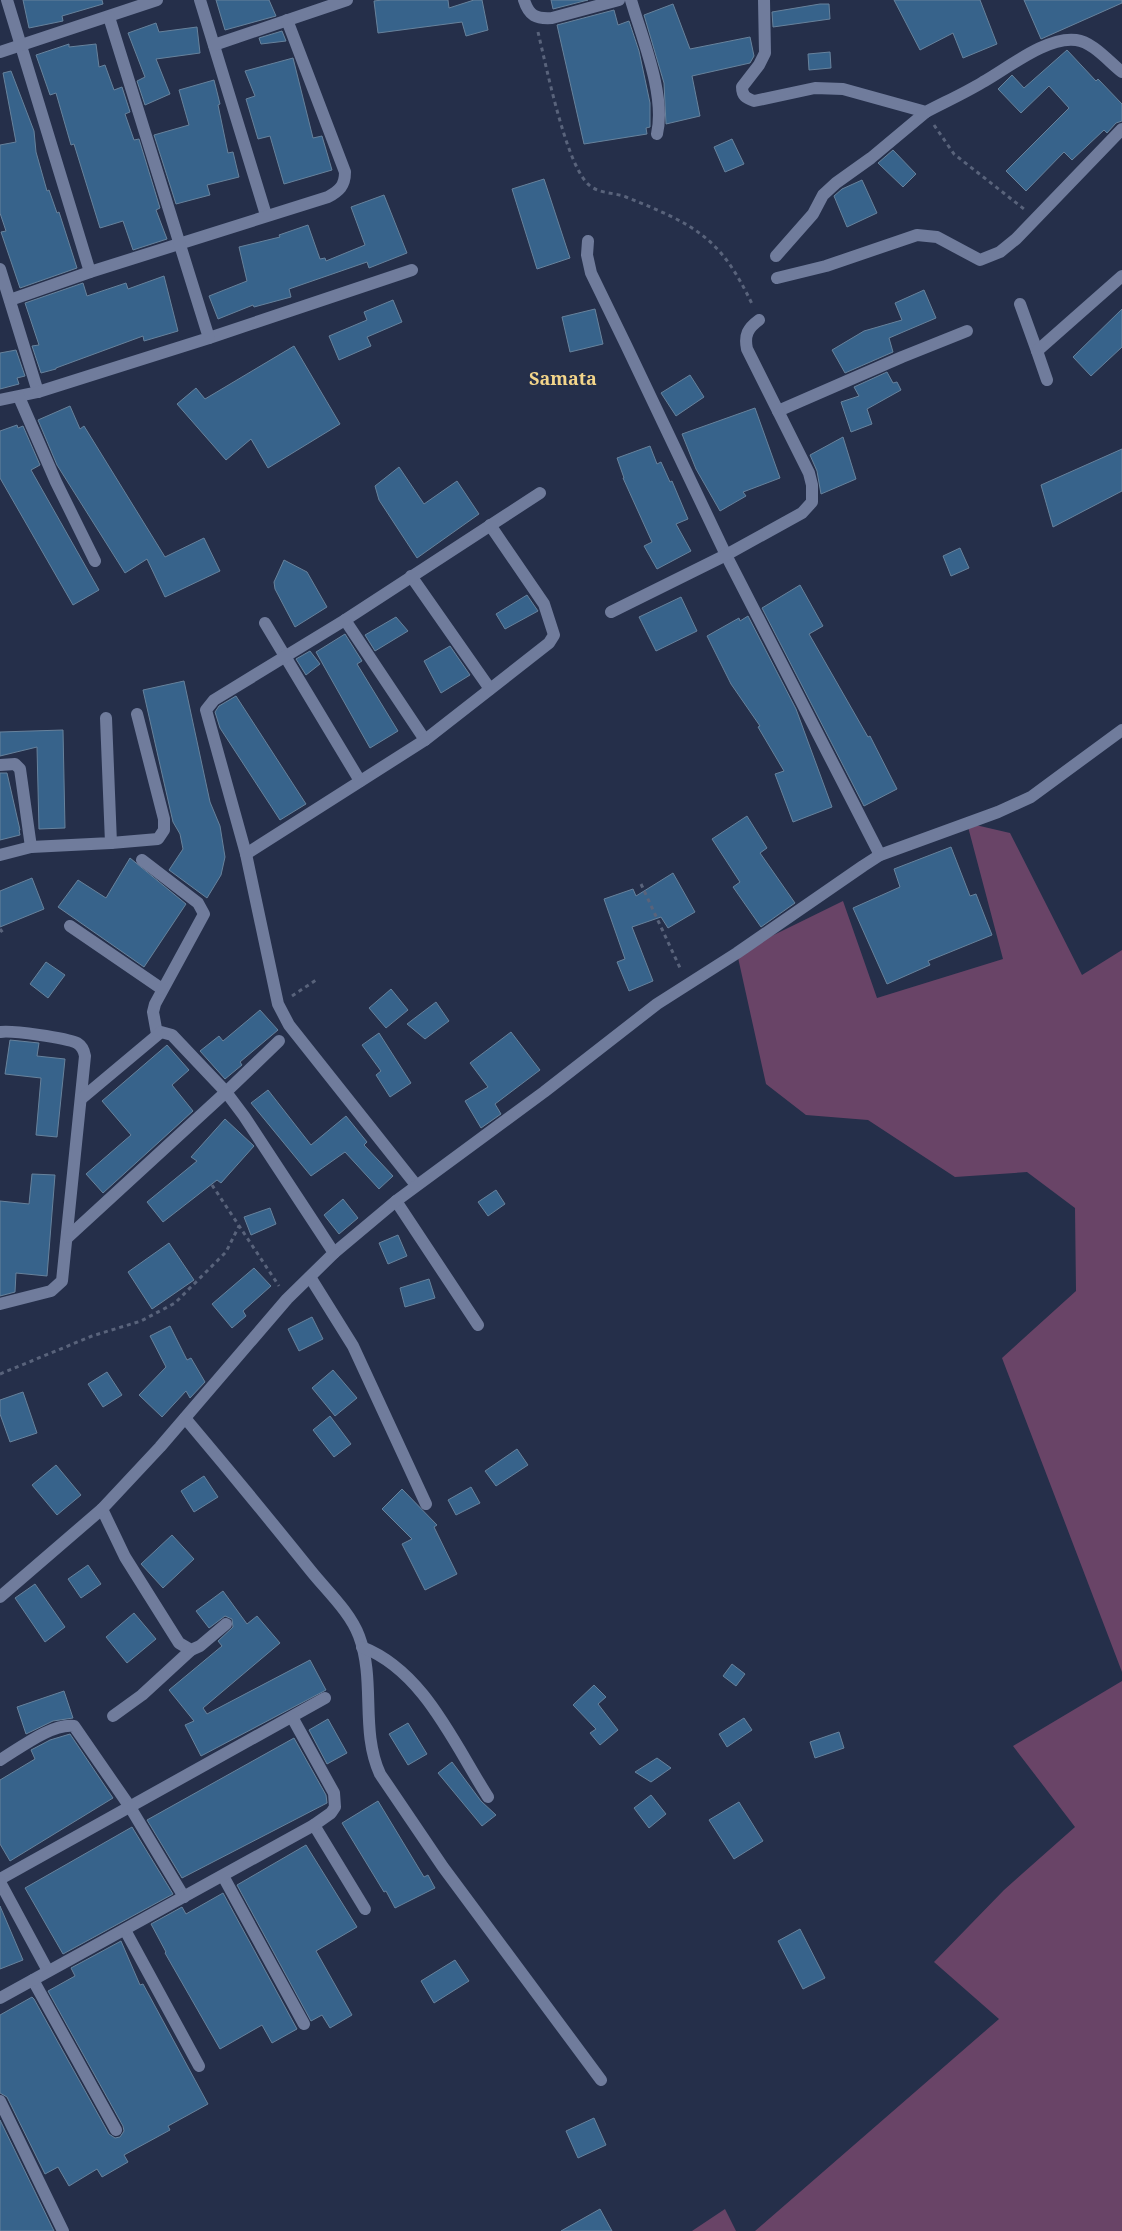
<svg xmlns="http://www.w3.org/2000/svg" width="1122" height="2231" font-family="'Noto Serif',serif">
<rect width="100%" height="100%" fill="#252f4a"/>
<g fill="#694467">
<path d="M 967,823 L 1010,833 L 1082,975 L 1122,950 L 1122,1672 L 1002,1358 L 1076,1291 L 1075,1208 L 1027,1172 L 955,1177 L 868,1120 L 806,1115 L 766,1084 L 737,953 L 843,901 L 877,998 L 1003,959 Z"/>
<path d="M 1122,1681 L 1122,2231 L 755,2231 L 999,2019 L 934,1962 L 1004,1890 L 1075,1827 L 1013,1746 Z"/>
<path d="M 725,2209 L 736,2231 L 692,2231 Z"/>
</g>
<g fill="#37638b" stroke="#67829c">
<path d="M 23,0 L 102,0 L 103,4 L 62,16 L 63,21 L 29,28 Z"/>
<path d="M 216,0 L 269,0 L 276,16 L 225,30 Z"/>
<path d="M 382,0 L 448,0 L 449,8 L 474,0 L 482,0 L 488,30 L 466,36 L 462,22 L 378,33 L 374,1 Z"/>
<path d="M 551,0 L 588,0 L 553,9 Z"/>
<path d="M 894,0 L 980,0 L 997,44 L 963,58 L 953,33 L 920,50 Z"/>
<path d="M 1024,0 L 1122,0 L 1122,3 L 1041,39 Z"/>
<path d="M 673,4 L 690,49 L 750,37 L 754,56 L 750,63 L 692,76 L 700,116 L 666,124 L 664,83 L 644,15 Z"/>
<path d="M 820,4 L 829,4 L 830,19 L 773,27 L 772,12 Z"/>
<path d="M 614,10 L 618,25 L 629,21 L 639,51 L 650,103 L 650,127 L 646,128 L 647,134 L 584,144 L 557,25 Z"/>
<path d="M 156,23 L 159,32 L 197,27 L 200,53 L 156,59 L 170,94 L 145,105 L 137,81 L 145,77 L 128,33 Z"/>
<path d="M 282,31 L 286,41 L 261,44 L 259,38 Z"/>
<path d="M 69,44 L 69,47 L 96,44 L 99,67 L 105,65 L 114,90 L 122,87 L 130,112 L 125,114 L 134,140 L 139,139 L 160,208 L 156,210 L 167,239 L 133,250 L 123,221 L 100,228 L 74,144 L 71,145 L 56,93 L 50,95 L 36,55 Z"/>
<path d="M 1067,50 L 1096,81 L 1098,79 L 1122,104 L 1122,121 L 1116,123 L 1107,133 L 1104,130 L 1072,160 L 1064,152 L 1026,191 L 1006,171 L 1069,108 L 1049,86 L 1021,113 L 998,89 L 1012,75 L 1024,88 Z"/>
<path d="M 830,52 L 831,68 L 809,70 L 808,54 Z"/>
<path d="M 293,58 L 313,138 L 322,136 L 332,170 L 284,184 L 270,136 L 258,139 L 246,99 L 255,96 L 245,71 Z"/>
<path d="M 11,71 L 34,131 L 36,152 L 47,191 L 49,190 L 57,213 L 59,212 L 77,268 L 20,288 L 1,232 L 6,231 L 0,213 L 0,145 L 16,142 L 3,73 Z"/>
<path d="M 214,80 L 220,104 L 218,105 L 228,153 L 233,152 L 239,177 L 207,185 L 210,195 L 176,204 L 154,135 L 189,125 L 179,90 Z"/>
<path d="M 732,139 L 744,164 L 725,172 L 714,147 Z"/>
<path d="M 893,150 L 916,174 L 903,187 L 878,163 Z"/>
<path d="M 544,179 L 570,258 L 537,269 L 512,189 Z"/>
<path d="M 862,180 L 877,213 L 847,227 L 834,196 L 842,189 Z"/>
<path d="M 384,195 L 407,253 L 369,268 L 367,262 L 289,289 L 291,297 L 254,307 L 253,305 L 218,319 L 209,296 L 247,281 L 239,247 L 280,237 L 279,235 L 308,225 L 320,259 L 325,258 L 326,261 L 365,245 L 351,207 Z"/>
<path d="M 164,276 L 178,331 L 144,341 L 143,336 L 56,368 L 56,369 L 41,373 L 32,346 L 39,345 L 25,303 L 83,283 L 87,296 L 126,283 L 128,289 Z"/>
<path d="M 924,290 L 936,318 L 889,338 L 893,352 L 845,373 L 832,350 L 864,331 L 902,320 L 895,303 Z"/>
<path d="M 393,300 L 402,322 L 367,337 L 371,346 L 339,360 L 329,336 L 367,320 L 364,312 Z"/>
<path d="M 595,309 L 603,344 L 570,352 L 562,317 Z"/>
<path d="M 1122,309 L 1122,347 L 1091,376 L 1073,357 Z"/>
<path d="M 294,346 L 340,424 L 268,468 L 251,439 L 226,460 L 177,404 L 196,388 L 205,399 Z"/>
<path d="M 16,350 L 25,376 L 17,378 L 19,384 L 0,389 L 0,353 Z"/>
<path d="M 887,372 L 893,383 L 897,382 L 901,390 L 867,409 L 872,424 L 851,432 L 841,402 L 859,396 L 854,387 Z"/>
<path d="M 690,375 L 704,397 L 676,416 L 661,393 Z"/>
<path d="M 70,406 L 80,429 L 84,426 L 165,557 L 204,538 L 220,571 L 165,597 L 147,559 L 125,573 L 57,465 L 38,420 Z"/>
<path d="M 755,408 L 780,478 L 743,492 L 746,496 L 720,511 L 696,469 L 682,434 Z"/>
<path d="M 17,425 L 18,428 L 23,426 L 40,465 L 31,470 L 99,590 L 73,605 L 0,478 L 0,431 Z"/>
<path d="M 843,437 L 856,479 L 821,494 L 817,471 L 810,455 Z"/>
<path d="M 650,446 L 657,464 L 661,462 L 670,482 L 672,481 L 688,519 L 676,524 L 691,551 L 657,569 L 644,546 L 652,542 L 623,478 L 624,478 L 617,458 Z"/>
<path d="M 1122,449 L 1122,491 L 1053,527 L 1041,485 Z"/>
<path d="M 399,467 L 424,504 L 457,481 L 479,514 L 417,558 L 379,500 L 375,486 Z"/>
<path d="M 960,548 L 969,568 L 951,576 L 943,556 Z"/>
<path d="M 284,560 L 307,572 L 327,607 L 295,627 L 275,589 L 274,582 Z"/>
<path d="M 800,585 L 823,626 L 809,634 L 868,737 L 870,736 L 897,789 L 864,806 L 762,608 Z"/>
<path d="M 527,595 L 538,611 L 505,629 L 496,614 Z"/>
<path d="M 681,597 L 697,631 L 656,651 L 639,617 Z"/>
<path d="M 748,616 L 796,709 L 832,807 L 793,822 L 775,774 L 784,771 L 758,727 L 760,726 L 731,684 L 707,636 L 739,618 L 740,621 Z"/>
<path d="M 396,617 L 408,631 L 375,651 L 365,635 Z"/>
<path d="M 345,634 L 362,661 L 357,664 L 398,731 L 370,748 L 316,652 Z"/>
<path d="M 450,646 L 470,675 L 441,693 L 424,661 Z"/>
<path d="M 310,651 L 320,664 L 306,675 L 296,659 Z"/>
<path d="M 184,681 L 210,802 L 220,826 L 225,857 L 221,875 L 207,898 L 169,870 L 183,849 L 180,834 L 173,822 L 143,690 Z"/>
<path d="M 236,696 L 306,804 L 280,820 L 220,728 L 215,712 L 219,706 Z"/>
<path d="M 63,730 L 65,828 L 39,829 L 37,747 L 0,756 L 0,732 Z"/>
<path d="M 0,773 L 7,773 L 20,830 L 19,830 L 20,835 L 0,840 Z"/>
<path d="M 747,816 L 767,848 L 760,853 L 795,903 L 761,927 L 733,887 L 740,882 L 712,839 Z"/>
<path d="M 951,847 L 970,896 L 976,894 L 992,935 L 928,961 L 930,965 L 887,984 L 853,908 L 900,887 L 894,869 Z"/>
<path d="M 130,858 L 186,904 L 144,967 L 58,907 L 78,880 L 106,898 Z"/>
<path d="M 673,873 L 695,912 L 668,928 L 661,917 L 632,927 L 653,981 L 629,991 L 617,962 L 625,959 L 604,899 L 633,889 L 636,896 Z"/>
<path d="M 32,878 L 44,909 L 0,927 L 0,891 Z"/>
<path d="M 46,962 L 65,975 L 48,998 L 30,984 Z"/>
<path d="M 391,989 L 408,1010 L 386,1028 L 369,1008 Z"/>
<path d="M 436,1002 L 449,1021 L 425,1039 L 407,1024 Z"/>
<path d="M 260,1010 L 278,1030 L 240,1062 L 242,1065 L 225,1079 L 200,1051 L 219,1036 L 223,1041 Z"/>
<path d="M 511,1032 L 540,1070 L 495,1104 L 501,1114 L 481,1128 L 465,1101 L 488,1087 L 470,1063 Z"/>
<path d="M 379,1033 L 411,1083 L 390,1097 L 376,1075 L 381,1071 L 362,1045 Z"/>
<path d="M 10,1040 L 39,1043 L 37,1056 L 65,1059 L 57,1137 L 36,1135 L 41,1078 L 5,1074 Z"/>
<path d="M 167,1045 L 189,1070 L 172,1085 L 193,1111 L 103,1193 L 86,1174 L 131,1135 L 102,1101 Z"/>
<path d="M 268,1090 L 311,1145 L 346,1116 L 367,1142 L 364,1145 L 393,1176 L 379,1189 L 345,1152 L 311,1176 L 251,1103 Z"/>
<path d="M 225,1119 L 254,1146 L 221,1183 L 217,1180 L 163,1222 L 147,1202 L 197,1161 L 191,1157 Z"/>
<path d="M 32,1174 L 55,1175 L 47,1276 L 16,1273 L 15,1292 L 0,1296 L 0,1201 L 29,1204 Z"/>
<path d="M 496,1190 L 505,1204 L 488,1216 L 478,1202 Z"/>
<path d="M 343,1199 L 358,1218 L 339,1234 L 324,1215 Z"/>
<path d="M 270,1208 L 276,1224 L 251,1235 L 244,1217 Z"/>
<path d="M 398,1235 L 407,1256 L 388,1264 L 379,1243 Z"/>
<path d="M 169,1243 L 194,1280 L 152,1309 L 128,1272 Z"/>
<path d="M 254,1268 L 271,1286 L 243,1311 L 246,1316 L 232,1328 L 212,1304 Z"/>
<path d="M 429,1279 L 435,1298 L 405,1307 L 400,1288 Z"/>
<path d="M 312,1317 L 323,1339 L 299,1351 L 288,1329 Z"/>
<path d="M 170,1326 L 187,1360 L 191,1358 L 205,1382 L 190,1398 L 186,1391 L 162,1417 L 139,1395 L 166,1367 L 150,1336 Z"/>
<path d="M 333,1370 L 357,1398 L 335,1416 L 312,1388 Z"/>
<path d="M 107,1372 L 122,1395 L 103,1407 L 88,1384 Z"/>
<path d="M 23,1392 L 37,1433 L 10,1442 L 0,1414 L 0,1400 Z"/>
<path d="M 330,1416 L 351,1444 L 334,1457 L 313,1430 Z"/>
<path d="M 517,1449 L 528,1465 L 496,1486 L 485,1471 Z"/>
<path d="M 56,1465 L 81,1495 L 57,1515 L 32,1485 Z"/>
<path d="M 204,1476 L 218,1497 L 194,1512 L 181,1491 Z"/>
<path d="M 471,1487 L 480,1503 L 456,1515 L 448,1500 Z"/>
<path d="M 402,1489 L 437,1525 L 434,1527 L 457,1574 L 425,1590 L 402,1544 L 412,1539 L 382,1509 Z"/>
<path d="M 172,1535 L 194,1559 L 163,1588 L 141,1564 Z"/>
<path d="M 88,1565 L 101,1584 L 81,1598 L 68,1579 Z"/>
<path d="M 35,1584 L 65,1627 L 45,1642 L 15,1598 Z"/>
<path d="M 223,1591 L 247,1624 L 257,1616 L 280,1643 L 203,1708 L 207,1714 L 310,1660 L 326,1690 L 201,1756 L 185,1725 L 194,1721 L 169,1690 L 222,1646 L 218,1641 L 233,1627 L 232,1619 L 225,1616 L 209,1628 L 196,1611 Z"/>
<path d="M 134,1613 L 156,1639 L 127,1663 L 106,1637 Z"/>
<path d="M 732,1664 L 745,1674 L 736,1686 L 723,1676 Z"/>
<path d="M 594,1685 L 606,1697 L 598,1704 L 618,1730 L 600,1745 L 590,1733 L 596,1729 L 573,1705 Z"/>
<path d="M 64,1691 L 73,1718 L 53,1721 L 26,1734 L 17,1707 Z"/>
<path d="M 744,1718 L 752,1730 L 727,1747 L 719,1734 Z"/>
<path d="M 328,1719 L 347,1753 L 327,1764 L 309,1730 Z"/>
<path d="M 408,1723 L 427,1754 L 408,1765 L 389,1734 Z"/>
<path d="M 839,1732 L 844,1748 L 815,1758 L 810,1742 Z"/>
<path d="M 70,1734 L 113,1798 L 10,1861 L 0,1844 L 0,1780 L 35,1759 L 31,1750 L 50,1740 Z"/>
<path d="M 294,1738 L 326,1795 L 327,1803 L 182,1878 L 147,1820 Z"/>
<path d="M 657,1758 L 671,1768 L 651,1782 L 635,1772 Z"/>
<path d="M 452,1762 L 481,1801 L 496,1815 L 482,1826 L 438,1773 Z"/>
<path d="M 651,1795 L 666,1814 L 649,1828 L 634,1808 Z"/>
<path d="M 378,1801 L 424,1877 L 428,1875 L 435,1888 L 395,1908 L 386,1891 L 384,1892 L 342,1823 Z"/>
<path d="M 739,1802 L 763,1841 L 734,1859 L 709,1820 Z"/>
<path d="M 132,1827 L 173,1894 L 63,1954 L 25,1888 Z"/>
<path d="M 306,1845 L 357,1927 L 316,1951 L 352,2015 L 330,2028 L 322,2015 L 311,2021 L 237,1885 Z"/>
<path d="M 223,1893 L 297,2029 L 272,2043 L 262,2025 L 220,2049 L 165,1953 L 166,1952 L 151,1924 L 182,1907 L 186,1914 Z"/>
<path d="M 0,1906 L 23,1960 L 0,1969 Z"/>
<path d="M 800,1929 L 825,1978 L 803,1989 L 778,1941 Z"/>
<path d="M 121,1941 L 140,1985 L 143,1984 L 208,2104 L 168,2126 L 170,2130 L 124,2155 L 128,2162 L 102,2177 L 97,2169 L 69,2186 L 58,2167 L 45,2174 L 7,2097 L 0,2093 L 0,2015 L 32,1997 L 34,1999 L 109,2134 L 115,2138 L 120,2137 L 124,2131 L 123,2126 L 48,1991 L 75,1976 L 71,1968 Z"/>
<path d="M 455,1960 L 469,1981 L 434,2003 L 421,1981 Z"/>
<path d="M 594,2118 L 606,2145 L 578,2158 L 566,2131 Z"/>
<path d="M 0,2120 L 53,2229 L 54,2231 L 0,2231 Z"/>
<path d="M 600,2209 L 612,2231 L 561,2231 Z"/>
</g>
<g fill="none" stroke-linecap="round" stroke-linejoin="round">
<g stroke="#59637b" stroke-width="3" stroke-dasharray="4 4" stroke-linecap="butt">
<path d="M 538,32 C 546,65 565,160 587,183 C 597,194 613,192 626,197 C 695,225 720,236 753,306"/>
<path d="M 934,125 L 954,154 L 1024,209"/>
<path d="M 641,884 L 681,970"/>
<path d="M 0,929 L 3,933"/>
<path d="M 292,996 L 316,980"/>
<path d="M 212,1185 L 279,1286"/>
<path d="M 0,1374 L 92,1336 L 141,1321 L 175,1303 L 226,1252 L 239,1226"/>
</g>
<g stroke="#707c9c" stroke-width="12">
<path d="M 7,0 L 90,272"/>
<path d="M 200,0 L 266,215"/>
<path d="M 524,0 C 529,16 536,19 552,18 L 619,0"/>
<path d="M 631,0 C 642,38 666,95 657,134"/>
<path d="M 764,0 L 765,53 L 759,65 L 742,87 C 742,96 746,98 754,101 L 815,88 L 843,89 L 926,112 C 945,102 965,93 983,82 C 1008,68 1047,36 1076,40 C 1093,42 1109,62 1122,72"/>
<path d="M 214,45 L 347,0"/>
<path d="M 0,52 L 157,0"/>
<path d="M 588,241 L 587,255 L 591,273 L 626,345 L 726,555 L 880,855"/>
<path d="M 776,256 L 813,214 L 823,195 L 836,183 L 871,158 L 926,112"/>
<path d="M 0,269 L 38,392 L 0,400"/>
<path d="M 777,278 L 826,266 L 917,235 L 937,237 L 980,260 L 1000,252 L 1016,239 L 1122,129"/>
<path d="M 10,300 L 90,272 L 328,197 C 339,191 345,186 345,172 L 287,20"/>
<path d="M 1020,304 L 1037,351"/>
<path d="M 209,338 L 412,270"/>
<path d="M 1047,380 L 1037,351 L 1122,276"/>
<path d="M 38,392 L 209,338 L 109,17"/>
<path d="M 19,397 L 56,482 L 95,561"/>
<path d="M 778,411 L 902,357 L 967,331"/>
<path d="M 411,576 L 490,689"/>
<path d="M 611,612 L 726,555 L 802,513 L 812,502 L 812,485 L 809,473 L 747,349 C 744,335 748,328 759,320"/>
<path d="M 345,620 L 425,740"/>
<path d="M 265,623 L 360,781"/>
<path d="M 0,765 L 15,764 L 20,769 L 31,847"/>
<path d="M 111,843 L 158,839 L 164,830 L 164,819 L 137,714"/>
<path d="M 246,854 L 425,740 L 549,643 L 554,635 L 544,604 L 490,525"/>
<path d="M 0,855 L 31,847 L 111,843 L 106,718"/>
<path d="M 142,860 L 198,903 L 204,914 L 155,1004 L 153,1012 L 157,1034"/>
<path d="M 70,926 L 162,989"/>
<path d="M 0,1032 C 12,1030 66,1038 77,1043 C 82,1046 84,1050 85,1056 L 62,1281 L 51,1291 L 0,1304"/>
<path d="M 81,1099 L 161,1032 L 172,1035 L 226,1092 L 279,1041"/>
<path d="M 416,1185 L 289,1025 L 278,1004 L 246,854 L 206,710 L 214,700 L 345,620 L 540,493"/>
<path d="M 396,1201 L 478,1325"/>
<path d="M 334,1253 L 396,1201 L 544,1092 L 657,1004 L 737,953 L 863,866 L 880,855 L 998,812 L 1031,797 L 1122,730"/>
<path d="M 310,1277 L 353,1346 L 426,1504"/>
<path d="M 185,1418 C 228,1469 270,1520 311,1571 C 327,1591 350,1612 359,1636 C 376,1681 360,1730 380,1774 L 443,1867 L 601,2080"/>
<path d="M 102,1509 L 125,1557 L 179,1643 L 191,1650 L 200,1646 L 226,1624"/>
<path d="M 0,1597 L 102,1509 L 160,1447 L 287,1299 L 334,1253 L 244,1116 L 226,1092 L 68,1237"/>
<path d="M 362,1647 C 424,1671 454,1744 488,1797"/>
<path d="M 113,1716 L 142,1695 L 191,1650"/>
<path d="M 0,1760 C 20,1748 52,1723 74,1726 L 130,1807 L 184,1897"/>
<path d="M 314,1825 L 365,1909"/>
<path d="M 223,1876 L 304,2024"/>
<path d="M 0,1879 L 325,1698"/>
<path d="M 0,1882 L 48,1971"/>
<path d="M 125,1930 L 199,2066"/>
<path d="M 33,1980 L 116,2130"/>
<path d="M 0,1998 L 314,1825 L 331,1813 L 335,1807 L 334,1793 L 292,1717"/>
<path d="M 0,2101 L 63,2231"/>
</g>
</g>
<g text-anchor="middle" stroke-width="4" stroke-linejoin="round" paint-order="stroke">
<g font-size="18" font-weight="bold" fill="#f3d58a" stroke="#252f4a">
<text x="563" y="385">Samata</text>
</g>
</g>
</svg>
